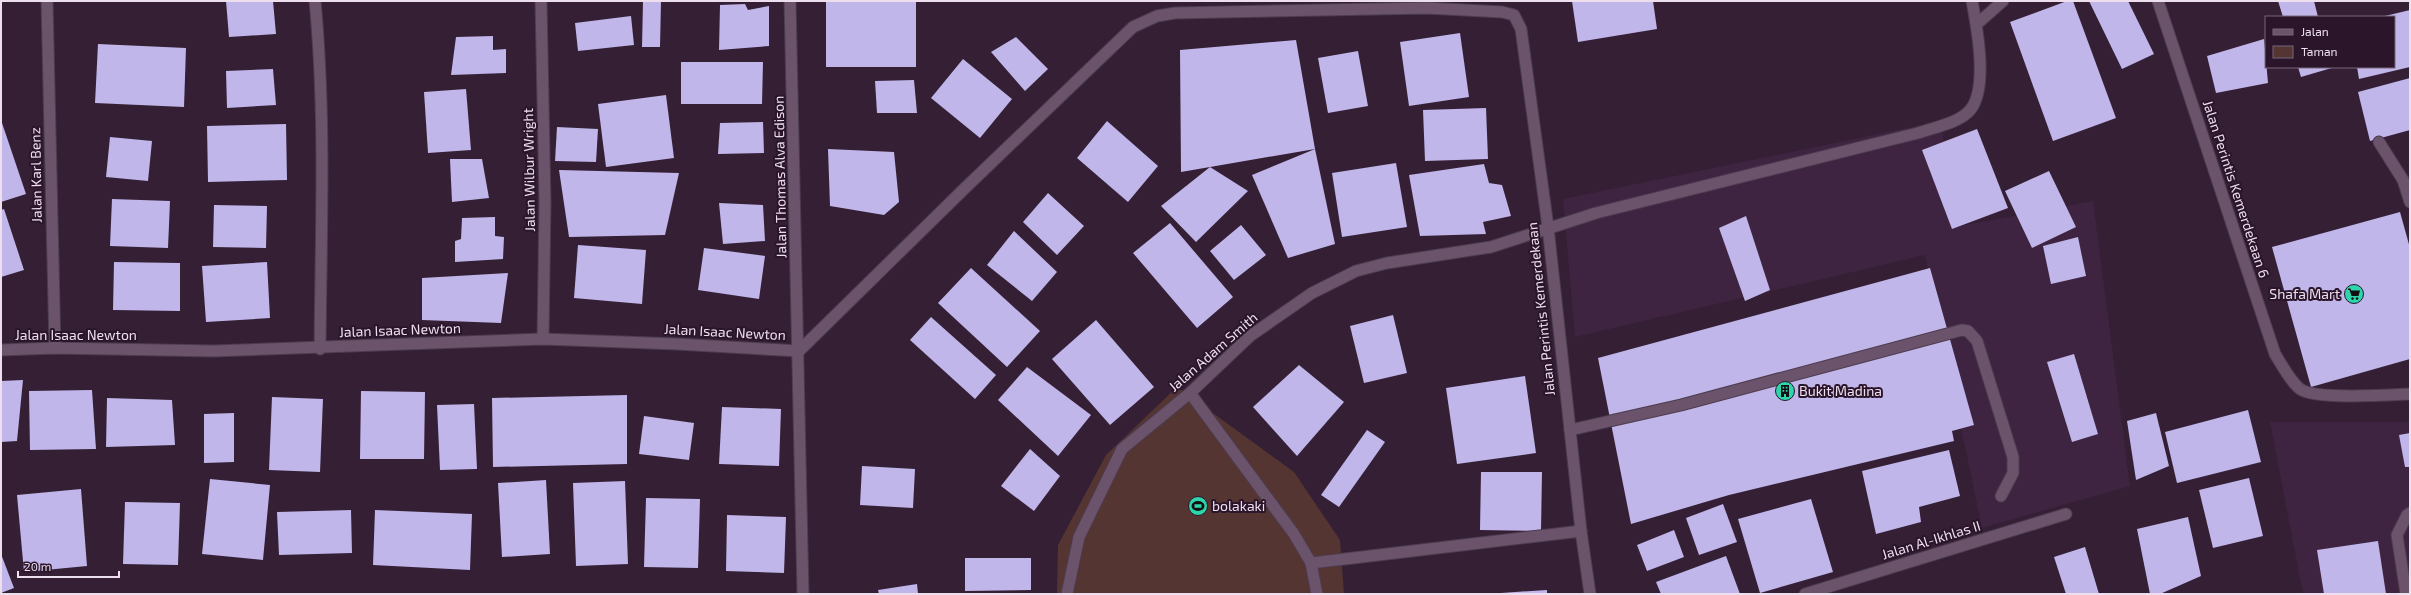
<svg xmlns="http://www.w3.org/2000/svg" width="2411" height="595" font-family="'Exo 2',sans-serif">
<rect width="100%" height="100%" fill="#341f35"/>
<g fill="#3e2440">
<path d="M 1941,121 L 1955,227 L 2093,201 L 2130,486 L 1982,528 L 1925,255 L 1575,337 L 1563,199 Z"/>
<path d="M 2270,422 L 2410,422 L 2410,594 L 2303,594 Z"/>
</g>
<path fill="#543532" d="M 1177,387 L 1294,472 L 1340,540 L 1344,594 L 1057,594 L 1058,545 L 1106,455 Z"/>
<g fill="#c0b6ea">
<path d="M 226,1 L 273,1 L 276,34 L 229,37 Z"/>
<path d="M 643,1 L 661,1 L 660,47 L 642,47 Z"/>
<rect x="826" y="1" width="90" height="66"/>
<path d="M 1572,1 L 1653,1 L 1657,29 L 1578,42 Z"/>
<path d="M 2067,1 L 2073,1 L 2116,118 L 2053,141 L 2010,22 Z"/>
<path d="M 2089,1 L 2128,1 L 2154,54 L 2122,69 Z"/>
<path d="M 2278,1 L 2314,1 L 2318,17 L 2283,17 Z"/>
<path d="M 745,4 L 748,10 L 769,6 L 769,46 L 719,50 L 720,5 Z"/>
<path d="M 2410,10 L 2410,67 L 2359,79 L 2357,67 L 2394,67 L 2394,17 L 2385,16 Z"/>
<path d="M 631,16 L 634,45 L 578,51 L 575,23 Z"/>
<path d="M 1460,33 L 1469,97 L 1409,106 L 1400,42 Z"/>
<path d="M 493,36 L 493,50 L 506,49 L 506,73 L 451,75 L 456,37 Z"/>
<path d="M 1016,37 L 1048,69 L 1025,91 L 991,52 Z"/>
<path d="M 2264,39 L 2268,83 L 2216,93 L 2207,56 Z"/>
<path d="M 1296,40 L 1315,149 L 1210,167 L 1248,191 L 1196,242 L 1161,206 L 1210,167 L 1181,172 L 1180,50 Z"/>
<path d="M 98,44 L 186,48 L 184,107 L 95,103 Z"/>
<path d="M 1358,51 L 1368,106 L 1328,113 L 1318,58 Z"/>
<path d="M 963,59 L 1012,99 L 980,138 L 931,98 Z"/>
<path d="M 681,62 L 763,62 L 762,104 L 681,104 Z"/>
<path d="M 2298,67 L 2335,67 L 2301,77 Z"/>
<path d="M 273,69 L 276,105 L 227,108 L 226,71 Z"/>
<path d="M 2410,78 L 2410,130 L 2370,141 L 2358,92 Z"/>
<path d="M 914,80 L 917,113 L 877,113 L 875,81 Z"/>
<path d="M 466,89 L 471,150 L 428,153 L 424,92 Z"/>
<path d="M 666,95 L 674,158 L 606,167 L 598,104 Z"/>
<path d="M 1486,108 L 1488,159 L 1425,161 L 1423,110 Z"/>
<path d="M 1,120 L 26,194 L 1,202 Z"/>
<path d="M 1107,121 L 1158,166 L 1128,202 L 1077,158 Z"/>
<path d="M 763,122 L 764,153 L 718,154 L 720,123 Z"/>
<path d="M 286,124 L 287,180 L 208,182 L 207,126 Z"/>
<path d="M 557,127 L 598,129 L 596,162 L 555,161 Z"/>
<path d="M 1977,129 L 2008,208 L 1952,229 L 1922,150 Z"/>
<path d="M 110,137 L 152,141 L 148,181 L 106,177 Z"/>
<path d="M 828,149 L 894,152 L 899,202 L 884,215 L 830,206 Z"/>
<path d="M 1315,149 L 1335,244 L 1288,258 L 1252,175 Z"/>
<path d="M 450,159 L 482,159 L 489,198 L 452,202 Z"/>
<path d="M 1396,163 L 1407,227 L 1342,237 L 1332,173 Z"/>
<path d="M 1484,164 L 1489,183 L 1502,185 L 1511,216 L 1483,222 L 1486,234 L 1420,236 L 1409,175 Z"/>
<path d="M 559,170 L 679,173 L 665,235 L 569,237 Z"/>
<path d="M 2049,171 L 2076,227 L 2032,248 L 2005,191 Z"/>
<path d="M 1048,193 L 1084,226 L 1057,255 L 1023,222 Z"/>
<path d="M 112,199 L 170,201 L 168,248 L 110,246 Z"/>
<path d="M 719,203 L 763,205 L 765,241 L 723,244 Z"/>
<path d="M 214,205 L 267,206 L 266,248 L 213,247 Z"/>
<path d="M 4,209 L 24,270 L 1,277 L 1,210 Z"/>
<path d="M 2400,212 L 2410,248 L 2410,359 L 2311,387 L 2272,247 Z"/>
<path d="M 1746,216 L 1770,290 L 1745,301 L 1719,228 Z"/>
<path d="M 495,217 L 495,236 L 504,237 L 503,259 L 455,262 L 455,241 L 461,239 L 462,218 Z"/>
<path d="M 1170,223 L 1233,297 L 1197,328 L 1133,253 Z"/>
<path d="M 1241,225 L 1266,255 L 1234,280 L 1210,251 Z"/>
<path d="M 1014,231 L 1057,272 L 1032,301 L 987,265 Z"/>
<path d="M 2078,237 L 2086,276 L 2051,284 L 2043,246 Z"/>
<path d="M 578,245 L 646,250 L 642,304 L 574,298 Z"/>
<path d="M 704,248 L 765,256 L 759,299 L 698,290 Z"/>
<path d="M 114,262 L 180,263 L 180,311 L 113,310 Z"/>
<path d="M 267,262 L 270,318 L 206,322 L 202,266 Z"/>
<path d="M 971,268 L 1040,331 L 1007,367 L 938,303 Z"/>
<path d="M 1930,268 L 1974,425 L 1952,431 L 1954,441 L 1729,495 L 1631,524 L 1598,358 Z"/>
<path d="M 508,273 L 501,323 L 422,320 L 422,278 Z"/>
<path d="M 1393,315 L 1407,373 L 1364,383 L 1350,326 Z"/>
<path d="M 931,317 L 996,375 L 975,399 L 910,340 Z"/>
<path d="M 1096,320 L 1154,387 L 1110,425 L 1052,359 Z"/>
<path d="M 2074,354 L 2098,434 L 2072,442 L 2047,362 Z"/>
<path d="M 1299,365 L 1344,402 L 1297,456 L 1253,407 Z"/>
<path d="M 1027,367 L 1091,415 L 1058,456 L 998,400 Z"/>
<path d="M 1525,376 L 1536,453 L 1457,464 L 1446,388 Z"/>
<path d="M 23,380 L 17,441 L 1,442 L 1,381 Z"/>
<path d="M 92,390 L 96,449 L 30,450 L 29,391 Z"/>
<path d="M 361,391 L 425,392 L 424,459 L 360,459 Z"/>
<path d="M 627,395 L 627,464 L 493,467 L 492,398 Z"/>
<path d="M 272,397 L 323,399 L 320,472 L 269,470 Z"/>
<path d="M 107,398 L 172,400 L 175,445 L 106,447 Z"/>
<path d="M 474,404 L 477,469 L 440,470 L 437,405 Z"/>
<path d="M 722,407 L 781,409 L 779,466 L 719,464 Z"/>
<path d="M 2248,410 L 2261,462 L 2177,483 L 2165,432 Z"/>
<path d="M 234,413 L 234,462 L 204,463 L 204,414 Z"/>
<path d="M 2156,413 L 2169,466 L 2136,480 L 2127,421 Z"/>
<path d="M 644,416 L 694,423 L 689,460 L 639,454 Z"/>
<path d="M 1367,430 L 1385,442 L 1339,507 L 1321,495 Z"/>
<path d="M 2410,433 L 2410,467 L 2405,467 L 2399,435 Z"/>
<path d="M 1030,449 L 1060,476 L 1034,511 L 1001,486 Z"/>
<path d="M 1949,450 L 1960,496 L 1919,507 L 1921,522 L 1876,534 L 1862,471 Z"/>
<path d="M 862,466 L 915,469 L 913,508 L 860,505 Z"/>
<path d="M 1481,472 L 1542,472 L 1541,531 L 1480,530 Z"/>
<path d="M 2249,478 L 2263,536 L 2213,548 L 2199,490 Z"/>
<path d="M 210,479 L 270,485 L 263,560 L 202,554 Z"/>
<path d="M 546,480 L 550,554 L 502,557 L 498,483 Z"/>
<path d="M 625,481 L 628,564 L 576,566 L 573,483 Z"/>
<path d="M 81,489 L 87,566 L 24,572 L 17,495 Z"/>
<path d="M 646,498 L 700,499 L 698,568 L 644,567 Z"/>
<path d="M 1811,499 L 1833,572 L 1760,593 L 1738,519 Z"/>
<path d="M 125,502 L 180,503 L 178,565 L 123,564 Z"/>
<path d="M 1723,504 L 1737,542 L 1699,555 L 1686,518 Z"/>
<path d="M 351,510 L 352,553 L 279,555 L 277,512 Z"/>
<path d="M 375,510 L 472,514 L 470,570 L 373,565 Z"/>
<path d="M 727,515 L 786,517 L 784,573 L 726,571 Z"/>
<path d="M 2188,517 L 2201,576 L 2160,594 L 2150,594 L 2137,529 Z"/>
<path d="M 1674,530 L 1684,557 L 1647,571 L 1637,545 Z"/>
<path d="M 2378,541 L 2386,594 L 2324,594 L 2317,550 Z"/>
<path d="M 2085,547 L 2099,594 L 2066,594 L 2054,557 Z"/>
<path d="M 1,554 L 14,588 L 1,593 Z"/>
<path d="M 1726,556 L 1740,594 L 1661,594 L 1656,582 Z"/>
<path d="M 965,558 L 1031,558 L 1031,590 L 965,591 Z"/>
<path d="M 917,584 L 918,594 L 879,594 L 878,590 Z"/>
<path d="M 1547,590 L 1547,594 L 1501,594 L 1501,593 Z"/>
</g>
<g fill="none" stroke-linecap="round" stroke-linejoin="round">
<defs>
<path id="service" d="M 2406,594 L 2397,535 L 2407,515 L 2410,513"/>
<g id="minor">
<path d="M 47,1 L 55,348"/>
<path d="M 315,1 C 326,116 321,233 320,349"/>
<path d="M 541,1 L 545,203 L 543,339"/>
<path d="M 790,1 L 803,594"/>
<path d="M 2158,1 L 2275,354 C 2282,365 2290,381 2300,389 C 2315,400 2389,395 2410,394"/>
<path d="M 1977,24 L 2003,1"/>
<path d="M 2379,142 L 2403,180 L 2410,202"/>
<path d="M 1,350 L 55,348 L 213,351 L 543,339 L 677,344 L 799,351"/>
<path d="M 799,351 L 964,189 L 1133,27 L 1157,16 L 1175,13 L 1427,8 L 1502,12 L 1514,15 L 1521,29 L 1548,227 L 1581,531 L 1590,594"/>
<path d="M 1190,393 L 1294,534 L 1311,563 L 1317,594"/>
<path d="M 1570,430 L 1681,405 L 1962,330 L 1968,331 L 1977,341 L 2013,457 L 2013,473 L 2001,496"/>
<path d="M 1311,563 L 1581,531"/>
<path d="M 1067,594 L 1079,537 L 1122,449 L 1190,393 L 1250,336 L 1312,293 L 1356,271 L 1387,263 L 1491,247 L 1596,213 L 1918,133 C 1935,127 1960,123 1971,109 C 1988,86 1977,28 1972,1"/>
<path d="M 1805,594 L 2066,514"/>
</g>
</defs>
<use href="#service" stroke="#4d3c4e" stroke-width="13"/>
<use href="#minor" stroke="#4d3c4e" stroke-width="13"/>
<use href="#service" stroke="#6b536c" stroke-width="11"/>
<use href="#minor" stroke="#6b536c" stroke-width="11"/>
</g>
<defs>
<symbol id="supermarket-disc" viewBox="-11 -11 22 22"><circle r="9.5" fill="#2ed4ab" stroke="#2a152b"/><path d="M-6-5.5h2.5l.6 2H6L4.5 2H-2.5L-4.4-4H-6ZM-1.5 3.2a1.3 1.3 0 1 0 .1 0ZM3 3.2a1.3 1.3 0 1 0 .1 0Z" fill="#111"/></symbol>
<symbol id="building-disc" viewBox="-11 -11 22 22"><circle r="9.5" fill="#2ed4ab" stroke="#2a152b"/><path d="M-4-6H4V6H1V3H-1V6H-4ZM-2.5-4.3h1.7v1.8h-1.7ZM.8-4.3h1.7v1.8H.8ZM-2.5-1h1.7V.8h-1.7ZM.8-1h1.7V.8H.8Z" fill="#111"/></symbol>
<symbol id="stadium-disc" viewBox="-11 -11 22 22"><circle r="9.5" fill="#2ed4ab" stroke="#2a152b"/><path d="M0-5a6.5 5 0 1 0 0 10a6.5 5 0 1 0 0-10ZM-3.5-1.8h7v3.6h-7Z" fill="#111"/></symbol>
</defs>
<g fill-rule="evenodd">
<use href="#supermarket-disc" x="2343" y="283" width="22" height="22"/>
<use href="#building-disc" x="1774" y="380" width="22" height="22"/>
<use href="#stadium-disc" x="1187" y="495" width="22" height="22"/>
</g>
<g text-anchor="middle" stroke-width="4" stroke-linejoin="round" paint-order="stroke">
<g font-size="14" fill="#eddfee" stroke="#2a152b">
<text transform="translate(529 170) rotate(-91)" y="5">Jalan Wilbur Wright</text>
<text transform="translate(36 175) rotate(-91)" y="5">Jalan Karl Benz</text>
<text transform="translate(780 177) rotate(-91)" y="5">Jalan Thomas Alva Edison</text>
<text transform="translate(2236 189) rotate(72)" y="5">Jalan Perintis Kemerdekaan 6</text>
<text transform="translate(1541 309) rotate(-96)" y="5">Jalan Perintis Kemerdekaan</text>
<text transform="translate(400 330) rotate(-2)" y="5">Jalan Isaac Newton</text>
<text transform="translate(725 332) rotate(3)" y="5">Jalan Isaac Newton</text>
<text x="76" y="340">Jalan Isaac Newton</text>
<text transform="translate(1213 352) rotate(-41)" y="5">Jalan Adam Smith</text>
<text transform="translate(1931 540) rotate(-17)" y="5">Jalan Al-Ikhlas II</text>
</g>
<g font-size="14" fill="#eddfee" stroke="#2a152b" text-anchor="start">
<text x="2340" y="299" text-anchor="end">Shafa Mart</text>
<text x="1799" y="396">Bukit Madina</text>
<text x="1212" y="511">bolakaki</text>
</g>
</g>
<rect width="2411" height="595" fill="none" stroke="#eddfee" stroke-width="4"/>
<rect x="2265" y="16" width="130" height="52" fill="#2a152b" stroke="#786679"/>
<rect x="2273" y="29" width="20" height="6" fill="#6b536c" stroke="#786679"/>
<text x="2301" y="36" font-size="12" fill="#eddfee">Jalan</text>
<rect x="2273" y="46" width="20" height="12" fill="#543532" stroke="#786679"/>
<text x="2301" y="56" font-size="12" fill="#eddfee">Taman</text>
<path d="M18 571v6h101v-6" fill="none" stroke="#eddfee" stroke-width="2"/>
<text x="24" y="571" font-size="12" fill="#eddfee" stroke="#2a152b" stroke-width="3" paint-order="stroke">20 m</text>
</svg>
